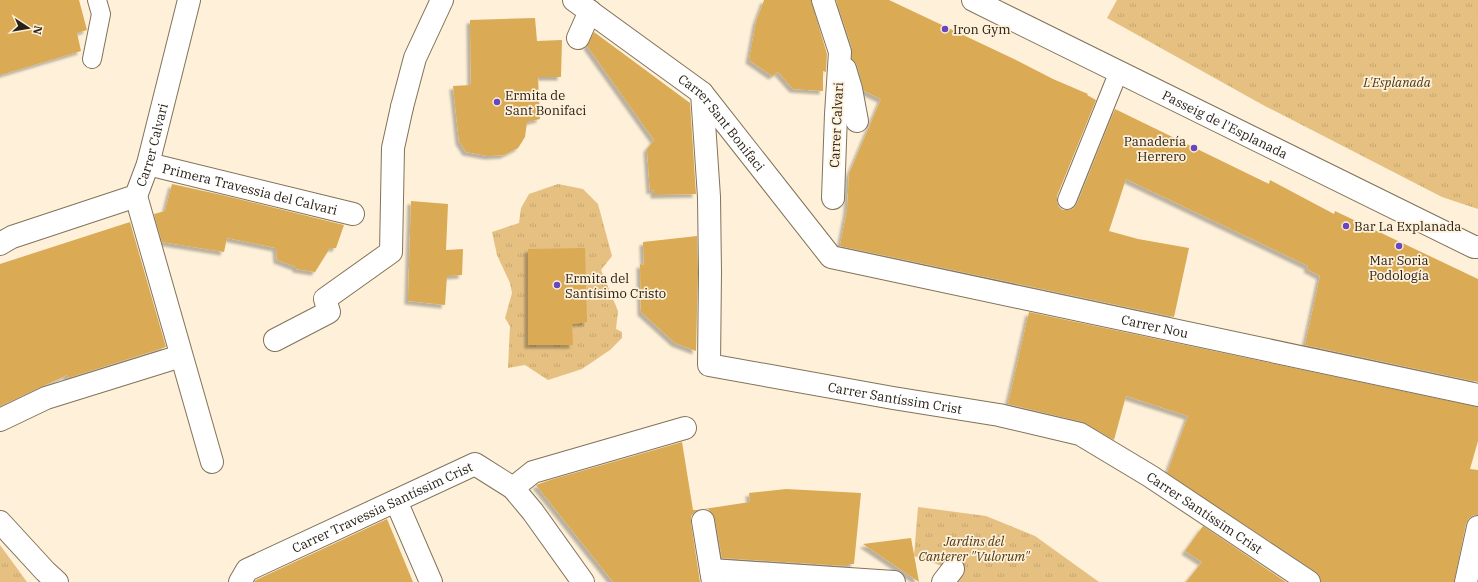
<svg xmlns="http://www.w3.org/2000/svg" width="1478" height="582" font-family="'IBM Plex Serif',serif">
<defs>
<pattern id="park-tufts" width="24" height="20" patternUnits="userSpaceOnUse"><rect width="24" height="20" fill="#e5c081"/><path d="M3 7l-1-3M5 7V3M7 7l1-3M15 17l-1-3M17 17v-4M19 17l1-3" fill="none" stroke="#c4a56f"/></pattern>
<filter id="shadow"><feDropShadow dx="-3.5" dy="3.5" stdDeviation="1" flood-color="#0004"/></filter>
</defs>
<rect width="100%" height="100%" fill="#fef0d9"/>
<g fill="url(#park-tufts)">
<path d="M 1117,0 L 1478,0 L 1478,209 L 1442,197 L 1263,105 L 1107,18 Z"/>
<path d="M 558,184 L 583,189 L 598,204 L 612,256 L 601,270 L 618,311 L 616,329 L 622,332 L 622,338 L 610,350 L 582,369 L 548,380 L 525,365 L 508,368 L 510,326 L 505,318 L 512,293 L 510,283 L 497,255 L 492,232 L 519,223 L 521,208 L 529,194 Z"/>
<path d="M 918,507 L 986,516 L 1035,536 L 1099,582 L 958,582 L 945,567 L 914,556 Z"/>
<path d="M 0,545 L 27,582 L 0,582 Z"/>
</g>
<g fill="#daaa54" filter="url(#shadow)">
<path d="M 0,0 L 79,0 L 87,30 L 77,33 L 81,51 L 0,75 Z"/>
<path d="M 764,0 L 811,0 L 827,54 L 826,72 L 823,71 L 823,91 L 793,89 L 778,72 L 772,76 L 749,60 L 756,22 Z"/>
<path d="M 836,0 L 889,0 L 1014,59 L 1053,79 L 1088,94 L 1087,95 L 1096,100 L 1057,196 L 1057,202 L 1059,207 L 1063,210 L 1069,210 L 1074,208 L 1077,204 L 1115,109 L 1269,184 L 1270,180 L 1334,214 L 1335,211 L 1478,279 L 1478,382 L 1305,345 L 1320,276 L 1307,269 L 1308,266 L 1126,179 L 1109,231 L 1138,239 L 1189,248 L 1174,317 L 840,246 L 847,210 L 849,174 L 881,99 L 864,91 L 857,65 L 852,59 L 852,48 Z"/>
<path d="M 535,18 L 537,41 L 562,40 L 561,77 L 538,77 L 540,119 L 527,122 L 525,137 L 518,148 L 504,155 L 488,156 L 466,152 L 459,141 L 453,86 L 471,85 L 470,20 Z"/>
<path d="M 594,32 L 690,103 L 696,194 L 654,195 L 654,190 L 650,191 L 647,149 L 654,140 L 587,46 Z"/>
<path d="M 172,184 L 222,195 L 344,225 L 336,248 L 330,248 L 315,272 L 296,269 L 296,267 L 277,260 L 276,248 L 227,238 L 224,252 L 162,242 L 154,214 L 165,211 Z"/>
<path d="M 411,201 L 448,204 L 446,250 L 463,249 L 462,275 L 447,276 L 445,305 L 408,301 Z"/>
<path d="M 130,222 L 166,347 L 68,378 L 67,375 L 0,406 L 0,264 Z"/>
<path d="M 697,236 L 698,272 L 696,351 L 675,343 L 641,312 L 640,264 L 644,265 L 643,242 Z"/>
<path d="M 585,248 L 587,322 L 572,324 L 573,345 L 528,345 L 528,249 Z"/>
<path d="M 1029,312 L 1478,407 L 1478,441 L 1470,469 L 1478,470 L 1478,515 L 1474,515 L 1469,518 L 1466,524 L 1454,582 L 1321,582 L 1320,576 L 1316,572 L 1167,473 L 1188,416 L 1126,396 L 1114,440 L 1083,422 L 1008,404 Z"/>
<path d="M 682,442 L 693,510 L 699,510 L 695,512 L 691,516 L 691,523 L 700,582 L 613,582 L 536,485 L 550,480 Z"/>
<path d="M 786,489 L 861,493 L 854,564 L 847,564 L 847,566 L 722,558 L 715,519 L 712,513 L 708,509 L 704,509 L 750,502 L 749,493 Z"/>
<path d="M 387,519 L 413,582 L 254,582 L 256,580 Z"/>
<path d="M 1203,526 L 1286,582 L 1186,582 L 1202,562 L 1185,551 Z"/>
<path d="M 911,538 L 919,582 L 863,544 Z"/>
</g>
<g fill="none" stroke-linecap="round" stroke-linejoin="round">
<defs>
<g id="service">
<path d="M 92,59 L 101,14 L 97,0"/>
<path d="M 1067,200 L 1119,71"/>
</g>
<g id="pedestrian">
<path d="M 823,0 L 840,52 L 836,114 L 833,198"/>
<path d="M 578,38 L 590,11"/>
<path d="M 845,69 L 851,89 L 857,121"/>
<path id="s1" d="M 702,93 L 709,197 L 710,272 L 709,365 L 893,398 L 999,415 L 1080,434 L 1150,476 L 1309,582"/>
<path id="s2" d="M 148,164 L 353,214"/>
<path d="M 136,196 L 212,462"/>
<path d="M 275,340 L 329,312 L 325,299 L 391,252 L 393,148 L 402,107"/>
<path d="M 0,420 L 46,398 L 181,356"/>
<path d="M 513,488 L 533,472 L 685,428"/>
<path d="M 711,570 L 894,582"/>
<path d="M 943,582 L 953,569"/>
</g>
<g id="minor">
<path id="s3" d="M 574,0 L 702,93 L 831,257 L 1478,395"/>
<path id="s4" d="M 973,0 L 1474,247 L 1478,247"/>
<path d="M 402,107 L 415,58 L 442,0"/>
<path id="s5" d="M 0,244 L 12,237 L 136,196 L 148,164 L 189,0"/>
<path d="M 396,501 L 431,582"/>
<path d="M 703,521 L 713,582"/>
<path d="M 0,522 L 45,571 L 57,582"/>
<path id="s6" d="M 240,582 L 247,570 L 475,464 L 513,488 L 533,512 L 583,582"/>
<path d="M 1466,582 L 1478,527"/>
</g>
</defs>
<use href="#service" stroke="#827359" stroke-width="20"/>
<use href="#pedestrian" stroke="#827359" stroke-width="24"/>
<use href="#minor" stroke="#827359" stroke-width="24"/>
<use href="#service" stroke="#fff" stroke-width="18"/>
<use href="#pedestrian" stroke="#fff" stroke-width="22"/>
<use href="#minor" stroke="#fff" stroke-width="22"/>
</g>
<g fill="#6647bf" stroke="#fef0d9" stroke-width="1.5">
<circle cx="945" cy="29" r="4"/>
<circle cx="497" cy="102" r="4"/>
<circle cx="1194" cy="148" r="4"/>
<circle cx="1346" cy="226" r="4"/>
<circle cx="1399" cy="246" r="4"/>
<circle cx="557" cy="285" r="4"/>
</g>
<g text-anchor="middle" stroke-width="3.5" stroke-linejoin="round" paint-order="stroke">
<g font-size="13" fill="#282117" stroke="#fef0d9" text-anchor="start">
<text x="953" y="34">Iron Gym</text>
<text x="505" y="100">Ermita de<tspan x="505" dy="15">Sant Bonifaci</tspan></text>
<text x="1186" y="146" text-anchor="end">Panadería<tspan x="1186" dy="15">Herrero</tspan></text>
<text x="1354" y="231">Bar La Explanada</text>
<text x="1399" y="265" text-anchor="middle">Mar Soria<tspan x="1399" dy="15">Podología</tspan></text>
<text x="565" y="283">Ermita del<tspan x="565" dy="15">Santísimo Cristo</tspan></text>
</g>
<g font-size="13" font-style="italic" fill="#4b3712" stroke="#fef0d9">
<text x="1397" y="87">L'Esplanada</text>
<text x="974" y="546">Jardins del<tspan x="974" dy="15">Canterer "Vulorum"</tspan></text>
</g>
<g font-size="13" fill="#282117" stroke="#fef0d9">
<text dy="5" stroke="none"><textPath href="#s3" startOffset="193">Carrer Sant Bonifaci</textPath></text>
<text dy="5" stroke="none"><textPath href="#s4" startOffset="281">Passeig de l'Esplanada</textPath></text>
<text transform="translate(836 125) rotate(-87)" y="5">Carrer Calvari</text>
<text dy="5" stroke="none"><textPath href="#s5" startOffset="198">Carrer Calvari</textPath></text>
<text dy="5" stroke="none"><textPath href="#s2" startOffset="105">Primera Travessia del Calvari</textPath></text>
<text dy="5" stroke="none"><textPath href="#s3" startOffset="698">Carrer Nou</textPath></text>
<text dy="5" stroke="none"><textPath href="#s1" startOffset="461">Carrer Santíssim Crist</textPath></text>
<text dy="5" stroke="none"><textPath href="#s6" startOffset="163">Carrer Travessia Santíssim Crist</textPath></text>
<text dy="5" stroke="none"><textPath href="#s1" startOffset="797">Carrer Santíssim Crist</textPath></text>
</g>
</g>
<g transform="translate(28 28) rotate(102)" stroke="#fef0d9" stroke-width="3" paint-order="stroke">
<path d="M0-3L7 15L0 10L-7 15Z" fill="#282117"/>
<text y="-6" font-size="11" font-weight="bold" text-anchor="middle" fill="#282117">N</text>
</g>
</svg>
